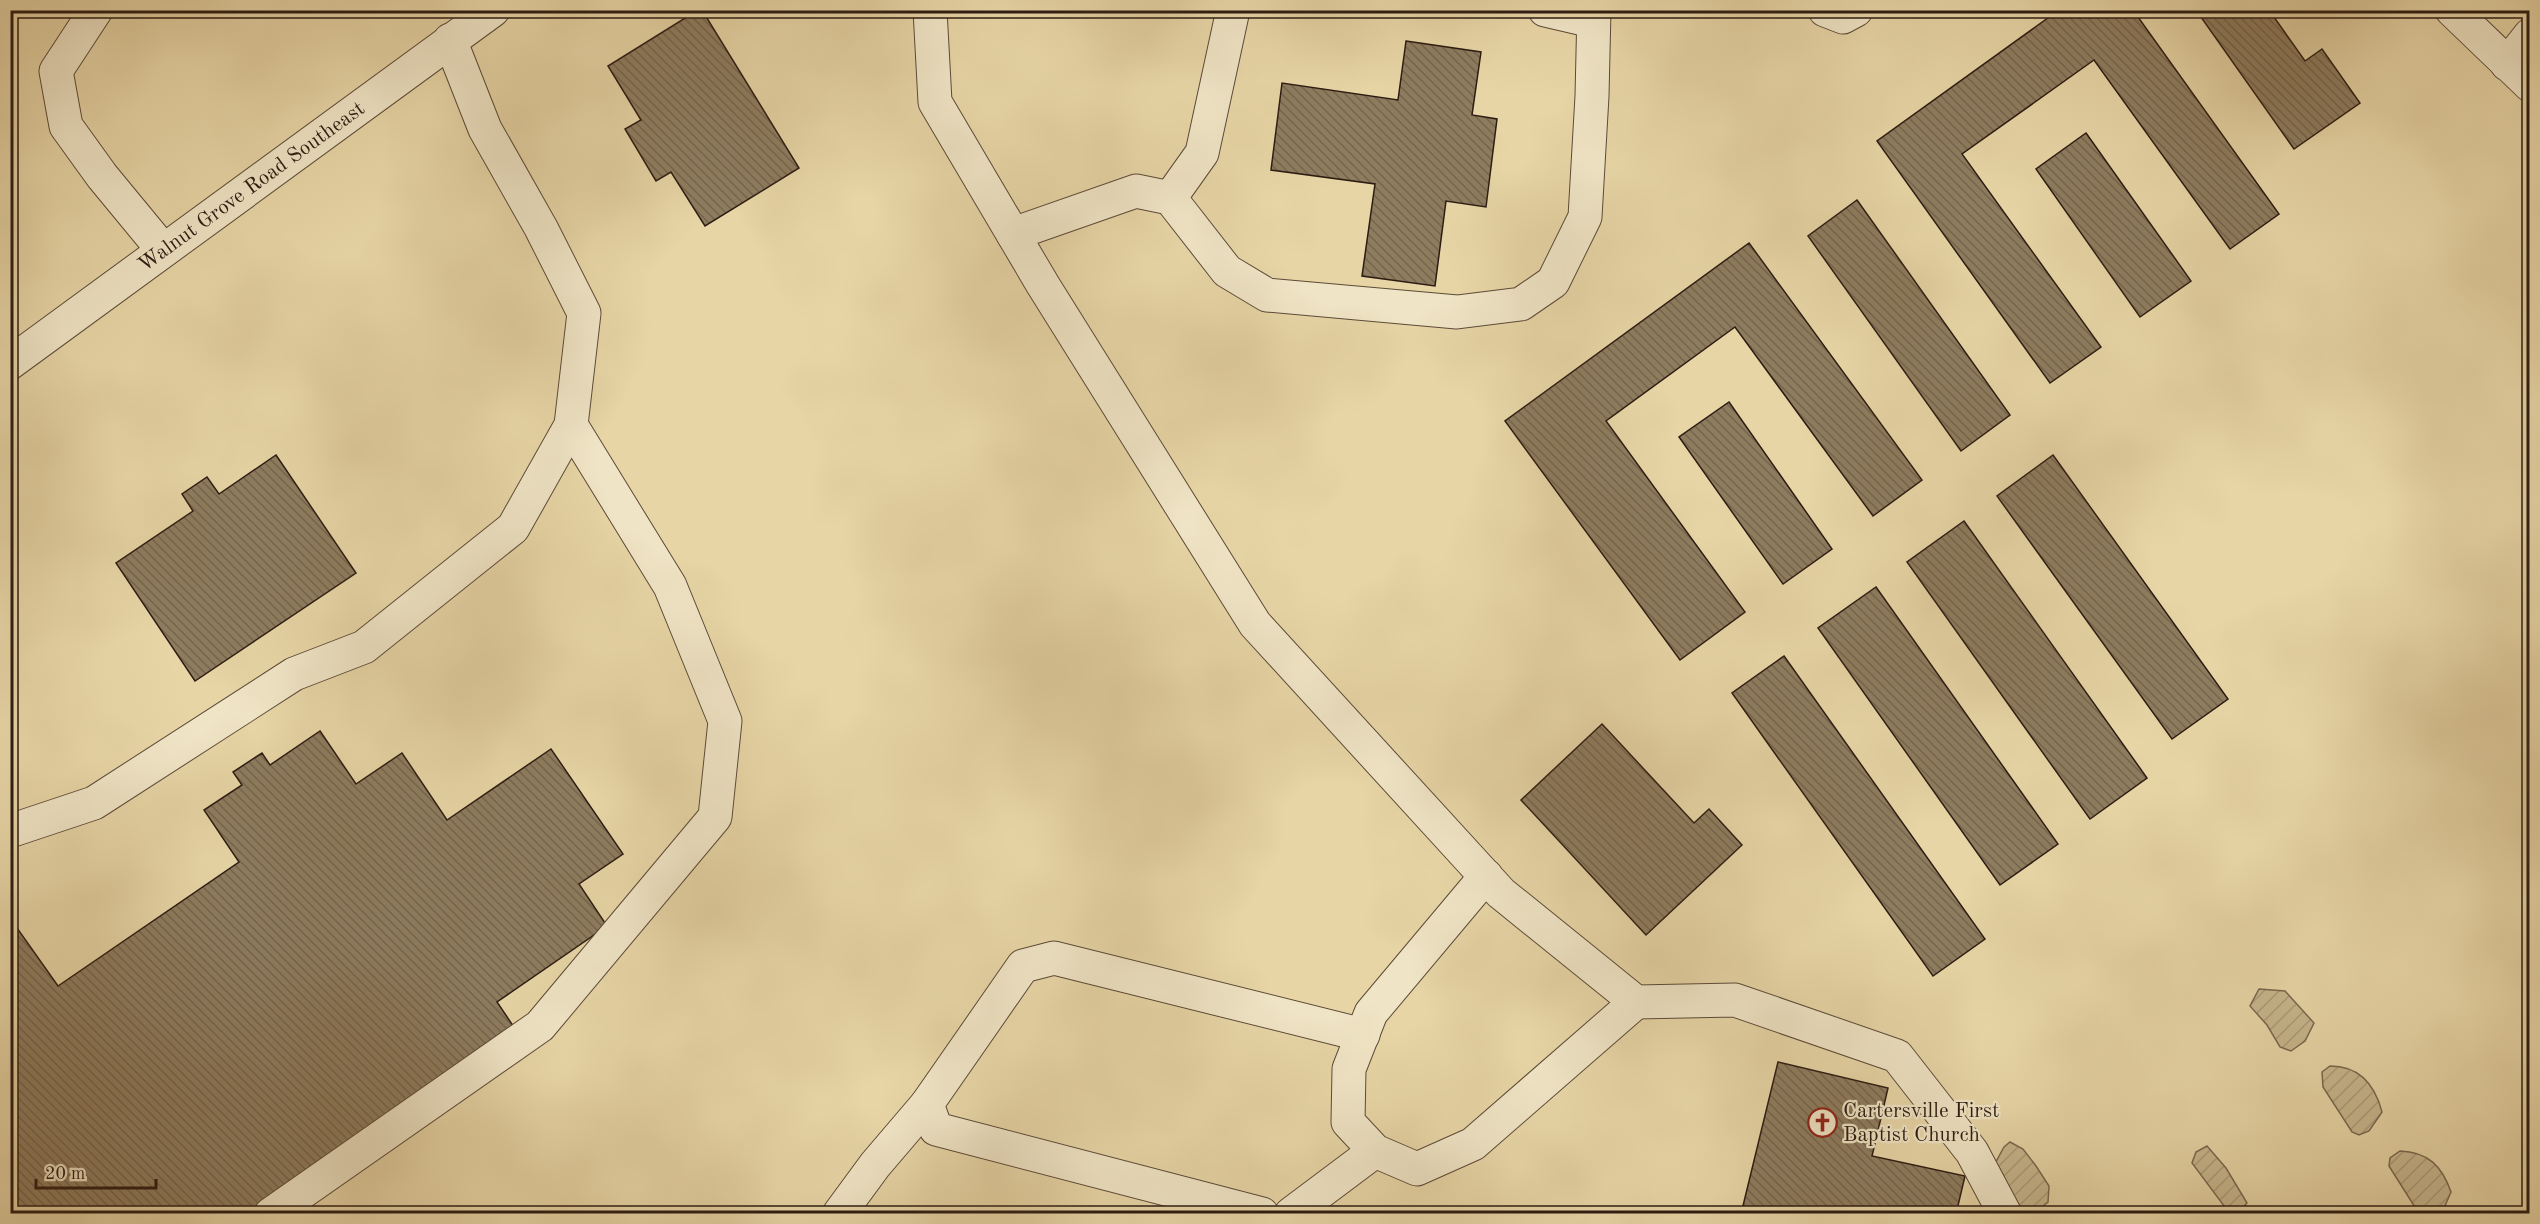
<svg xmlns="http://www.w3.org/2000/svg" width="2540" height="1224" font-family="'Old Standard TT',serif">
<defs>
<pattern id="garden-furrows" width="10" height="10" patternUnits="userSpaceOnUse" patternTransform="scale(1.5)"><rect width="10" height="10" fill="#c7b68d"/><path d="M-1 1l2-2M0 10L10 0M9 11l2-2" fill="none" stroke="#ab9c79"/></pattern>
<pattern id="building-back-hatch" width="6" height="6" patternUnits="userSpaceOnUse" patternTransform="scale(1.5)"><rect width="6" height="6" fill="#8e7c5f"/><path d="M-1 5l2 2M0 0l6 6M5-1l2 2" fill="none" stroke="#74654d"/></pattern>
</defs>
<rect width="100%" height="100%" fill="#e7d5a6"/>
<filter id="stains"><feTurbulence type="fractalNoise" baseFrequency=".00333" numOctaves="4"/><feColorMatrix values="0 0 0 0 .2 0 0 0 0 .09 0 0 0 0 .02 0 0 0 .5 -.17"/></filter>
<radialGradient id="worn" r=".72"><stop offset=".6" stop-color="#630" stop-opacity="0"/><stop offset="1" stop-color="#630" stop-opacity=".3"/></radialGradient>
<g fill="url(#garden-furrows)" stroke="#7a6950" stroke-width="1.5">
<path d="M 2259,989 L 2285,991 L 2314,1023 L 2305,1041 L 2291,1051 L 2280,1047 L 2267,1025 L 2250,1006 Z"/>
<path d="M 2330,1066 C 2359,1066 2375,1085 2382,1112 L 2369,1131 L 2359,1135 L 2352,1132 L 2323,1087 L 2322,1072 Z"/>
<path d="M 2010,1142 L 2023,1149 L 2036,1166 L 2049,1186 L 2048,1202 L 2038,1210 L 2017,1207 L 1991,1171 L 2004,1147 Z"/>
<path d="M 2207,1146 L 2226,1168 L 2247,1203 L 2240,1211 L 2232,1213 L 2227,1210 L 2192,1163 L 2196,1152 Z"/>
<path d="M 2400,1151 C 2428,1152 2442,1166 2451,1192 L 2444,1208 L 2437,1213 L 2418,1212 L 2389,1166 L 2390,1158 Z"/>
</g>
<g fill="url(#building-back-hatch)" stroke="#2d1c13" stroke-width="1.5">
<path d="M 698,10 L 702,10 L 799,168 L 705,226 L 671,172 L 656,181 L 625,129 L 641,120 L 608,66 Z"/>
<path d="M 2059,10 L 2133,10 L 2279,214 L 2230,249 L 2094,60 L 1962,154 L 2101,347 L 2050,383 L 1877,141 Z"/>
<path d="M 2196,10 L 2269,10 L 2305,61 L 2322,49 L 2360,103 L 2294,149 Z"/>
<path d="M 1406,41 L 1481,52 L 1472,115 L 1497,119 L 1486,207 L 1446,201 L 1435,286 L 1362,276 L 1375,184 L 1271,170 L 1282,83 L 1398,100 Z"/>
<path d="M 2086,133 L 2191,281 L 2140,317 L 2036,169 Z"/>
<path d="M 1857,200 L 2010,415 L 1961,451 L 1808,236 Z"/>
<path d="M 1749,243 L 1922,480 L 1873,516 L 1735,327 L 1606,421 L 1745,612 L 1680,660 L 1505,421 Z"/>
<path d="M 1729,402 L 1832,549 L 1783,584 L 1679,437 Z"/>
<path d="M 276,455 L 356,573 L 195,681 L 116,563 L 193,511 L 182,494 L 207,477 L 219,494 Z"/>
<path d="M 2053,455 L 2228,699 L 2172,739 L 1997,496 Z"/>
<path d="M 1964,521 L 2147,778 L 2090,819 L 1907,562 Z"/>
<path d="M 1876,587 L 2058,844 L 2000,885 L 1818,628 Z"/>
<path d="M 1784,656 L 1985,939 L 1933,976 L 1732,693 Z"/>
<path d="M 1602,724 L 1694,823 L 1709,809 L 1742,845 L 1646,935 L 1521,800 Z"/>
<path d="M 320,731 L 356,784 L 402,753 L 447,820 L 551,749 L 623,854 L 579,884 L 607,926 L 497,1002 L 520,1036 L 261,1214 L 10,1214 L 10,918 L 58,986 L 239,862 L 204,810 L 242,785 L 233,772 L 262,753 L 270,765 Z"/>
<path d="M 1778,1062 L 1888,1088 L 1872,1156 L 1965,1176 L 1956,1214 L 1741,1214 Z"/>
</g>
<g fill="none" stroke-linecap="round" stroke-linejoin="round">
<defs>
<g id="minor">
<path d="M 96,10 L 56,71 L 66,126 L 102,176 L 163,250"/>
<path d="M 930,10 L 935,102 L 1043,285 L 1255,624 L 1501,893 L 1636,1002 L 1735,1000 L 1897,1056 L 1972,1152 L 2005,1214"/>
<path d="M 1545,10 L 1592,21"/>
<path d="M 1825,10 L 1843,17 L 1856,10"/>
<path d="M 2452,10 L 2530,85"/>
<path d="M 2507,64 L 2530,35"/>
<path d="M 1170,198 L 1202,153 L 1233,10"/>
<path d="M 1013,234 L 1136,191 L 1170,198 L 1227,271 L 1267,295 L 1457,312 L 1521,304 L 1553,282 L 1585,217 L 1592,96 L 1594,10"/>
<path d="M 10,363 L 493,10"/>
<path d="M 10,831 L 94,803 L 294,674 L 364,647 L 513,528 L 571,425 L 584,313 L 541,228 L 485,129 L 450,40"/>
<path d="M 1486,876 L 1371,1013 L 1349,1069 L 1348,1122 L 1375,1151 L 1417,1169 L 1473,1144 L 1636,1002"/>
<path d="M 271,1214 L 540,1026 L 715,817 L 725,721 L 670,586 L 571,425"/>
<path d="M 839,1214 L 875,1165 L 927,1104"/>
<path d="M 1262,1214 L 936,1129 L 927,1104 L 1023,966 L 1054,958 L 1363,1035"/>
<path d="M 1291,1214 L 1375,1151"/>
</g>
</defs>
<use href="#minor" stroke="#5c4a38" stroke-width="35"/>
<use href="#minor" stroke="#efe4c5" stroke-width="33"/>
</g>
<defs>
<symbol id="church-ring" viewBox="-11 -11 22 22"><circle r="9.5" fill="#efe4c5" stroke="#8f2418" stroke-width="1.5"/><path d="M-1.2-6h2.4v3.5h3.3v2.4h-3.3V6h-2.4V-.1h-3.3v-2.4h3.3Z" fill="#8f2418"/></symbol>
</defs>
<g fill-rule="evenodd">
<use href="#church-ring" x="1806" y="1106" width="33" height="33"/>
</g>
<g text-anchor="middle" stroke-width="4.5" stroke-linejoin="round" paint-order="stroke">
<g font-size="21" fill="#2d1c13" stroke="#efe4c5">
<text transform="translate(251 186) rotate(-36)" y="7">Walnut Grove Road Southeast</text>
</g>
<g font-size="21" fill="#2d1c13" stroke="#efe4c5" text-anchor="start">
<text x="1843" y="1117">Cartersville First<tspan x="1843" dy="24">Baptist Church</tspan></text>
</g>
</g>
<rect width="2540" height="1224" fill="none" stroke="#e7d5a6" stroke-width="36"/>
<rect x="12" y="12" width="2516" height="1200" fill="none" stroke="#2d1c13" stroke-width="3"/>
<rect x="18" y="18" width="2504" height="1188" fill="none" stroke="#2d1c13" stroke-width="1.5"/>
<path d="M36 1179v9h120v-9" fill="none" stroke="#2d1c13" stroke-width="3"/>
<text x="45" y="1179" font-size="18" fill="#2d1c13" stroke="#efe4c5" stroke-width="4.5" paint-order="stroke">20 m</text>
<rect width="100%" height="100%" filter="url(#stains)"/>
<rect width="100%" height="100%" fill="url(#worn)"/>
</svg>
